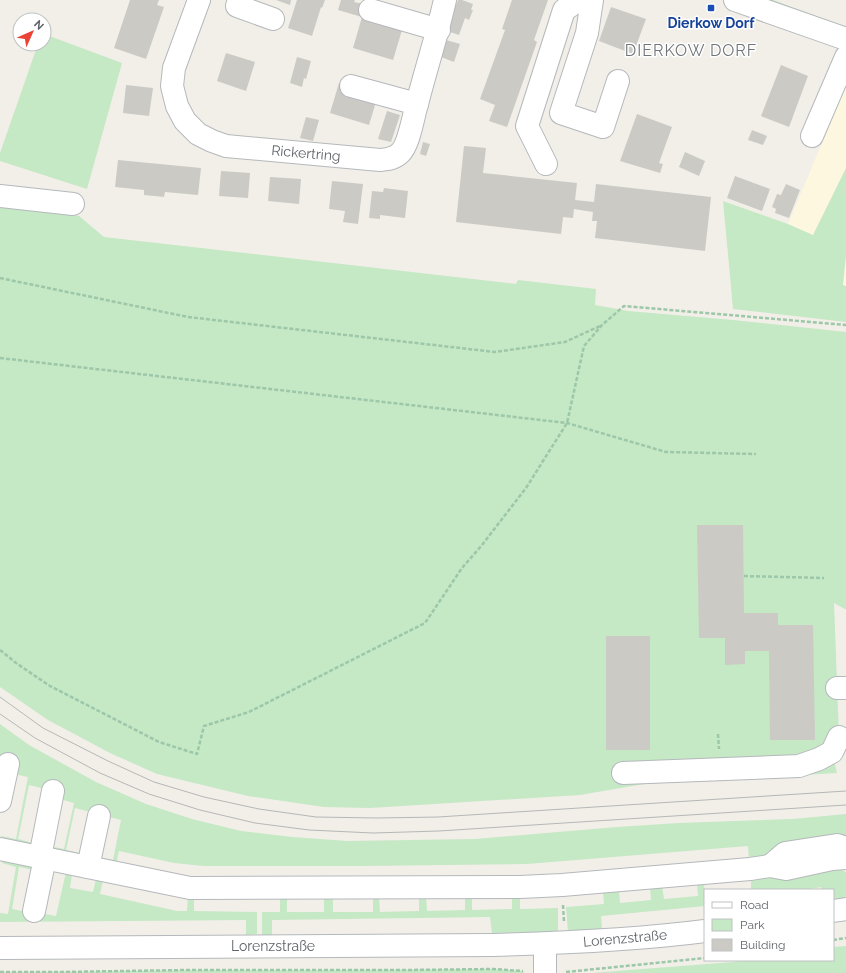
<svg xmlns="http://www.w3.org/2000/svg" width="846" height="973" font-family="Raleway,sans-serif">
<rect width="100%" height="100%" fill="#f1efe8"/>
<path fill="#fef7e0" d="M 846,86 L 846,312 L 732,299 L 723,201 L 788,224 Z"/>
<g fill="#c5e8c5">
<path d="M 764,0 L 773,0 L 846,27 L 846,30 Z"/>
<path d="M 44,34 L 122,63 L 87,189 L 0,161 L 0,153 L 38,44 L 44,44 Z"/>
<path d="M 846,168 L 846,256 L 843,285 L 846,286 L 846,322 L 733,309 L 723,201 L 788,224 L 813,235 Z"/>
<path d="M 0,204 L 79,216 L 104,237 L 516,284 L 518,280 L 596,289 L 595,305 L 628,311 L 733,320 L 846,332 L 846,609 L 845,609 L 834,603 L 839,737 L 832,752 L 837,773 L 644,784 L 580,795 L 370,808 L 324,807 L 248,796 L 157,774 L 110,753 L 48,720 L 0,687 Z"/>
<path d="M 0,724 L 29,745 L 96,782 L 146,804 L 192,819 L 241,831 L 292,837 L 347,841 L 475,839 L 617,827 L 679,823 L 793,819 L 846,814 L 846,843 L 749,859 L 748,846 L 527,864 L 361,866 L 204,866 L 174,863 L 119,851 L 116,865 L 98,862 L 98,857 L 113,860 L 121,820 L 75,808 L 66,850 L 80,853 L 79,858 L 49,851 L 49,846 L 64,849 L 74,803 L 60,799 L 45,789 L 29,785 L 18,839 L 33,843 L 32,848 L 0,841 L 1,836 L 16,839 L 28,777 L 14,774 L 0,761 Z"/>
<path d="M 3,859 L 34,866 L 33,870 L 19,867 L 12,909 C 26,912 41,913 56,916 L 66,872 L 72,874 L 70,888 L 93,892 L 96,879 L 103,880 L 100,894 L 177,911 L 187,911 L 188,897 L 194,897 L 194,911 L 257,912 L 257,934 L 246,935 L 246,920 L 0,922 L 0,913 L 8,914 L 16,867 L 2,863 Z"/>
<path d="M 839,869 L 846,872 L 846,896 L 844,898 L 833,899 L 833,890 L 822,890 L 821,887 L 805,890 L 751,890 L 751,878 Z"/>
<path d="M 704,882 L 705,906 L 601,916 L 602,929 L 568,932 L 566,907 L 604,904 L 603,891 L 619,890 L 620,903 L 651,900 L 650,887 L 662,886 L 664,899 L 698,896 L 697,883 Z"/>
<path d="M 419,897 L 426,897 L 427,911 L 465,910 L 465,897 L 472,897 L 472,910 L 512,909 L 512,897 L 520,897 L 520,909 L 558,908 L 558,932 L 492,933 L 490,917 L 272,920 L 272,935 L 262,935 L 262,912 L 280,912 L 280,898 L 287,898 L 287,912 L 324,912 L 324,899 L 333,899 L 333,912 L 373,912 L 373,898 L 379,898 L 380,912 L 419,911 Z"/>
<path d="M 846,946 L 846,973 L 591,973 L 733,962 L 745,960 L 833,960 L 833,947 Z"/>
<path d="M 493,969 L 523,971 L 524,973 L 0,973 L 0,972 C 63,972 125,971 188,970 C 289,970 391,970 493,969 Z"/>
</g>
<g fill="#cccac5">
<path d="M 130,0 L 159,0 L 157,5 L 164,7 L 146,59 L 114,48 Z"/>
<path d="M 276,0 L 291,0 L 290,5 Z"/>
<path d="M 297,0 L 325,0 L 322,8 L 321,7 L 312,36 L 288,28 Z"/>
<path d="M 341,0 L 355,0 L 354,2 L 368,5 L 402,30 L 393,60 L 353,48 L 362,17 L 338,10 Z"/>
<path d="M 458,0 L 462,0 L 473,4 L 471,10 L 473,10 L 469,20 L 465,18 L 459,35 L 447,31 L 453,14 L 451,13 L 454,4 L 456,5 Z"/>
<path d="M 512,0 L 548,0 L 534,40 L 537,42 L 507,127 L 489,121 L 495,105 L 480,99 L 505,30 L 502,29 Z"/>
<path d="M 611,7 L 646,19 L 633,54 L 599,41 Z"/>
<path d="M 446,40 L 460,44 L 454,62 L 441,57 Z"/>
<path d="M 226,53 L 255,62 L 246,91 L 217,81 Z"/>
<path d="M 297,57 L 311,61 L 306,79 L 304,78 L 302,87 L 290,83 Z"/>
<path d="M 781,65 L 808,76 L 789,127 L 761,116 Z"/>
<path d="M 339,83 L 378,95 L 369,125 L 330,113 Z"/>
<path d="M 126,85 L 153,88 L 149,116 L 123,113 Z"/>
<path d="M 387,111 L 400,115 L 391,142 L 378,139 Z"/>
<path d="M 637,114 L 672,127 L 659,163 L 663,164 L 660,173 L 620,161 Z"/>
<path d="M 306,117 L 319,120 L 313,141 L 300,138 Z"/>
<path d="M 752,130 L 767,136 L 763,145 L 748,140 Z"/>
<path d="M 423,142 L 430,144 L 426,156 L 420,154 Z"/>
<path d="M 464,146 L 486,148 L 483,173 L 577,183 L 575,200 L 594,202 L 596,184 L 711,197 L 705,251 L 595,238 L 597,221 L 592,221 L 593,212 L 574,209 L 573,218 L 563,217 L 561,234 L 456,222 Z"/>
<path d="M 685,152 L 705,161 L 699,176 L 679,167 Z"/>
<path d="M 118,160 L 201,168 L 198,195 L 165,192 L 164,197 L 144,195 L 144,190 L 115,187 Z"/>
<path d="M 221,171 L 250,173 L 248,198 L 219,196 Z"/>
<path d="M 735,176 L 770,189 L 762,211 L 727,198 Z"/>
<path d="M 270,177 L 301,179 L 299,204 L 268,201 Z"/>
<path d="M 332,181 L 363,184 L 358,224 L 343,222 L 345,211 L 329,209 Z"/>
<path d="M 786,184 L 800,190 L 789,218 L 775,213 L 776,209 L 772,207 L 777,194 L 781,195 Z"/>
<path d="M 384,188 L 408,191 L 405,218 L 380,215 L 380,219 L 369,218 L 372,191 L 383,192 Z"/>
<path d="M 697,525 L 743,525 L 744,613 L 778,613 L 778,625 L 813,625 L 815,740 L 770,740 L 769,651 L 745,651 L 745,664 L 725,665 L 725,638 L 699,638 Z"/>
<rect x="606" y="636" width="44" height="114"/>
</g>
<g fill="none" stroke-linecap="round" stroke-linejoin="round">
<defs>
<g id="minor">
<path d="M 199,0 L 174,68 L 172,86 L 177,106 L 185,121 L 198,134 L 212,141 L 226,146 L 380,160 C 387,159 394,159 400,153 C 409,145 413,117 417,104 C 426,69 437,35 445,0"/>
<path d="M 239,0 L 237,6 L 273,19"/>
<path d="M 592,0 L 587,33 L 561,113 L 603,127 L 618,81"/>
<path d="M 735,0 L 846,39"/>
<path d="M 370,10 L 439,30"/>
<path d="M 351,86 L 417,104"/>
<path d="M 812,136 L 846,57"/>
<path d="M 546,164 L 527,126 L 564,10 L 579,0"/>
<path d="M 0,196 L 73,204"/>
<path d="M 837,688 L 846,688"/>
<path d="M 623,773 L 799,766 L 819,759 L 832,752 L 839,737"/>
<path d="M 0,801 L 8,764"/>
<path d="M 846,848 L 837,845 L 785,853 L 770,866 L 786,869 L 832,859 L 846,858"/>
<path d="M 0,849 L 190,888 L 520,887 L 562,885 L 750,869 L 770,866"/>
<path d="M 40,857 L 53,791"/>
<path d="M 88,867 L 99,816"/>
<path d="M 34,911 L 45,858"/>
<path d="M 833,911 L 846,909"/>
<path d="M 0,948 L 493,945 C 564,943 635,940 705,931"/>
<path d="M 545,973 L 545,944"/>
</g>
</defs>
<use href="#minor" stroke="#b5b8bc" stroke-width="24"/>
<g stroke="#9cc7a9" stroke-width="2.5" stroke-dasharray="4 2" stroke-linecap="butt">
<path d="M 0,278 L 188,317 L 495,352 L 565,342 L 600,326"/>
<path d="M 0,358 L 567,423 L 666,452 L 756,454"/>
<path d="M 744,576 L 824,578"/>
<path d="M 0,650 L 16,663 L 50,686 L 159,742 L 197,754 L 204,726 L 249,712 L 425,623 L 462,568 L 482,545 L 526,488 L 567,423 L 584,346 L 602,325 L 624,306 L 846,325"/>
<path d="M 718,734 L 719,749"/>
<path d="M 563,905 L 564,922"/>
<path d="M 833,940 L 846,938"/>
<path d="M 0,972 L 59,972 L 187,970 L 407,970 L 493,969 L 523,971"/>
<path d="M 566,972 L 705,958"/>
</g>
<use href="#minor" stroke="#fff" stroke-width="22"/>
<g stroke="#b6b7b8" stroke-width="1">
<path d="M 0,697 L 43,728 L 108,761 L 154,782 L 204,797 L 259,809 L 316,817 L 377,818 L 438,817 L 846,791"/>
<path d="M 0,714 L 35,738 L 100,773 L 149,794 L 200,810 L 255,823 L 309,830 L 373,833 L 439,831 L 846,805"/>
</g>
</g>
<rect fill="#1a4fb4" stroke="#fff" stroke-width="1.5" x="707" y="4" width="8" height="8" rx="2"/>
<g text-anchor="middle" stroke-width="3" stroke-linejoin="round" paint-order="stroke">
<g font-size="14" font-weight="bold" fill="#164399" stroke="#fff">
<text x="711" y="28">Dierkow Dorf</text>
</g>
<g font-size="14" fill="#5f6368" stroke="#fff">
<text transform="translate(306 153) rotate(5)" y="5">Rickertring</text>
<text transform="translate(625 938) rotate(-5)" y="5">Lorenzstraße</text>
<text x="273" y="951">Lorenzstraße</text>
</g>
<g font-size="16" letter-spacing="1" fill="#70757a" stroke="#fff">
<text x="691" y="56">DIERKOW DORF</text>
</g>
</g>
<rect x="704" y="889" width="130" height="72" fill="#ffffff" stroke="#bfc1c3"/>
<rect x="712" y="902" width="20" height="6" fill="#ffffff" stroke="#bfc1c3"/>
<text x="740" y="909" font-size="12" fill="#5f6368">Road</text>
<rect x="712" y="919" width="20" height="12" fill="#c5e8c5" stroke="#bfc1c3"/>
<text x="740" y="929" font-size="12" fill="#5f6368">Park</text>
<rect x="712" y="939" width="20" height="12" fill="#cccac5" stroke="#bfc1c3"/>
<text x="740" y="949" font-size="12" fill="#5f6368">Building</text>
<g transform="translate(32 32) rotate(45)"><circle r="19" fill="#ffffff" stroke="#bfc1c3"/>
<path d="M0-3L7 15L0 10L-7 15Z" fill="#ea4335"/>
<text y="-6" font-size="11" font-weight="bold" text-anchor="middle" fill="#5f6368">N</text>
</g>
</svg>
